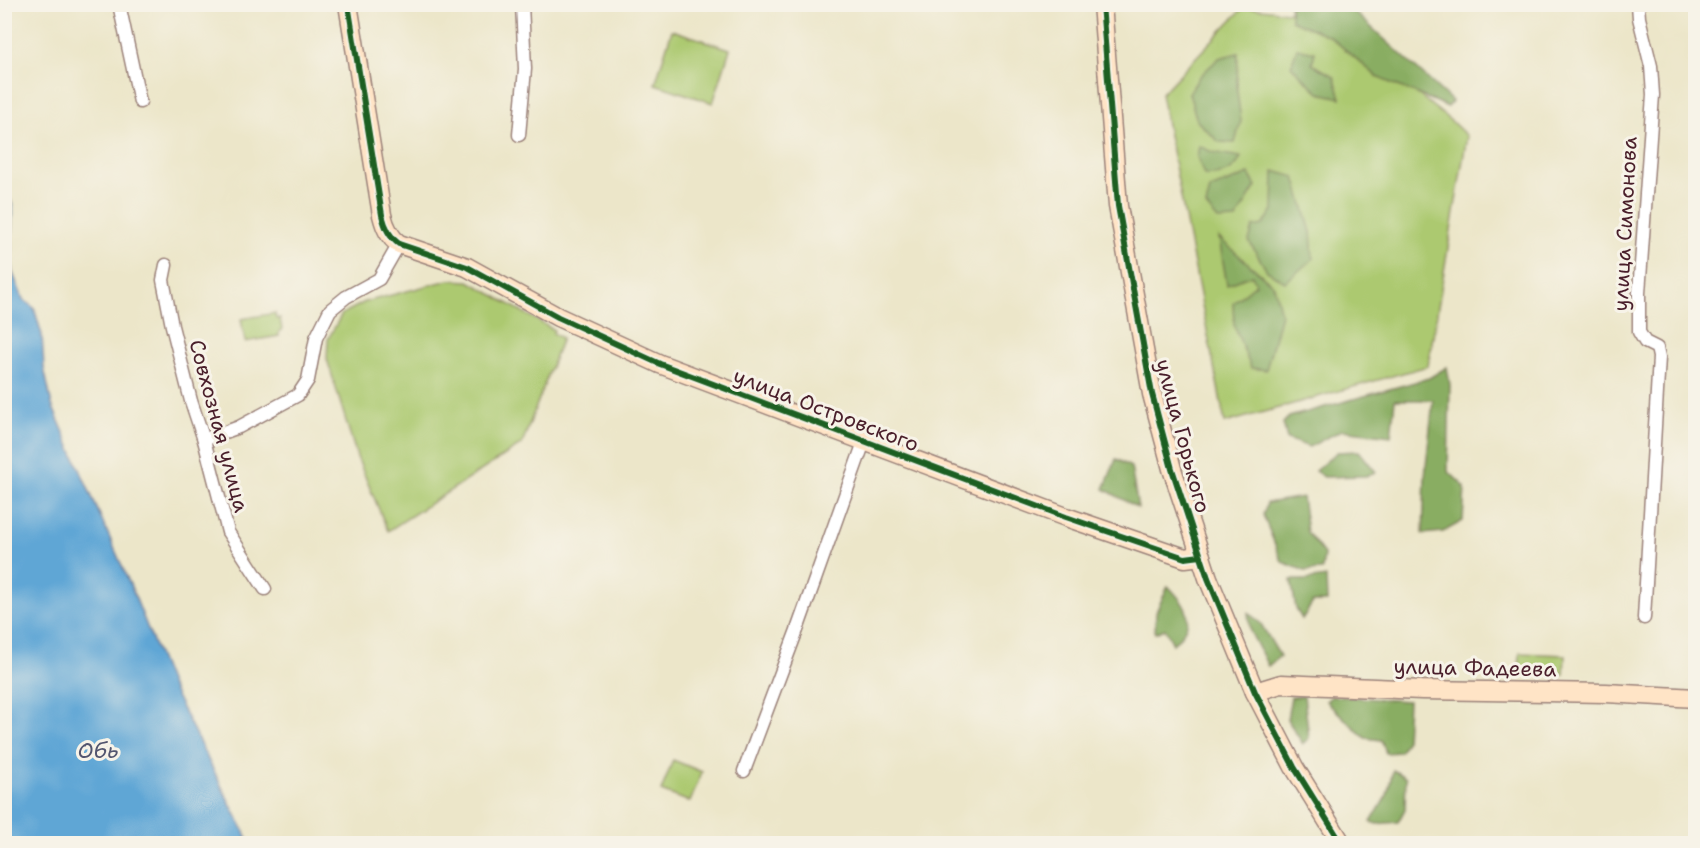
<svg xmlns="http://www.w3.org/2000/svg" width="1700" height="848" font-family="'Shantell Sans',sans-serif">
<rect width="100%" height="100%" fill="#f7f3e8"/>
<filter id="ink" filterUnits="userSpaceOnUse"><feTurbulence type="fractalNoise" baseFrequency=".0167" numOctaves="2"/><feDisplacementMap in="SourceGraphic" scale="12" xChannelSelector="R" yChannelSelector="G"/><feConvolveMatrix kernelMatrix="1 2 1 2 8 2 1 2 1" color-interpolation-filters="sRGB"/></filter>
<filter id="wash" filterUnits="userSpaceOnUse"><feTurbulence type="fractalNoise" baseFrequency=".008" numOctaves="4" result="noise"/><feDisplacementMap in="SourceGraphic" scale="24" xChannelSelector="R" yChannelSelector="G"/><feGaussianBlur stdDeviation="1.35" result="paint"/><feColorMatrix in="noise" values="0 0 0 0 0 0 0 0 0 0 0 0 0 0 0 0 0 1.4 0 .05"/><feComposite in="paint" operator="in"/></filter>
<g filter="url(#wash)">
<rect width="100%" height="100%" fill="#ece6c9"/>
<g fill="#acc96f" stroke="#7b744d" stroke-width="1.5">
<path d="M 1244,7 L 1321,16 L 1451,121 L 1467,136 L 1428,366 L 1225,423 L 1161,94 Z"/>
<path d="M 672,30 L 730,49 L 713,103 L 655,84 Z"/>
<path d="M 449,280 L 469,281 L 554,330 L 553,333 L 562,338 L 522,444 L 388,531 L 357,457 L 327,359 L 328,339 L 342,314 L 365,302 Z"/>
<path d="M 275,313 L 276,319 L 280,318 L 282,330 L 279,331 L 279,336 L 245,342 L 241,319 Z"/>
<path d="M 1520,653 L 1565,655 L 1564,675 L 1519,673 Z"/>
<path d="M 673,760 L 702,772 L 690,802 L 661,791 Z"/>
</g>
<g fill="#89ad62" stroke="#6a6646" stroke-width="1.5">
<path d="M 1290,5 L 1347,5 L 1452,101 L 1448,107 L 1379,78 L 1329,36 L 1291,20 Z"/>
<path d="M 1297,48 L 1315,52 L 1312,64 L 1334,76 L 1341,98 L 1319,93 L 1291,66 Z"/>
<path d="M 1238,53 L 1237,91 L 1241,121 L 1235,143 L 1219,142 L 1197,121 L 1189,93 L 1199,77 L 1219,58 Z"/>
<path d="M 1199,146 L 1212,152 L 1241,157 C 1235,172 1220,176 1204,175 L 1197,157 Z"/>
<path d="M 1274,171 L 1295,177 L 1311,232 L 1313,259 L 1285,282 L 1267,271 L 1249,241 L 1253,227 L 1263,225 L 1273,210 Z"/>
<path d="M 1249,174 L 1256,186 L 1236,219 L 1218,220 L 1206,206 L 1210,189 Z"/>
<path d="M 1219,238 L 1274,286 L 1281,314 L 1266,370 L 1251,368 L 1234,325 L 1233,303 L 1256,284 L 1252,275 L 1227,285 Z"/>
<path d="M 1447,367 L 1450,385 L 1448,471 L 1465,487 L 1463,521 L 1443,532 L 1423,534 L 1425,476 L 1433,400 L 1395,400 L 1391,436 L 1342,430 L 1309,447 L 1287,439 L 1283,423 L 1289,417 L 1429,378 Z"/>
<path d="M 1359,451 L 1376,472 L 1366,476 L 1324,477 L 1315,471 L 1337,452 Z"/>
<path d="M 1116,459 L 1131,467 L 1138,508 L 1104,489 Z"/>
<path d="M 1302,497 L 1307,532 L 1324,554 L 1322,570 L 1305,571 L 1282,562 L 1263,515 L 1267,503 Z"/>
<path d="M 1326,577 L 1327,602 L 1313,602 L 1302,619 L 1296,609 L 1291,580 L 1306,580 Z"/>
<path d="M 1168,586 C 1189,607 1197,622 1173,644 L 1165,629 L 1155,633 L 1156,612 Z"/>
<path d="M 1248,612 L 1261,624 L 1280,656 L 1268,666 L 1250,631 Z"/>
<path d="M 1304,696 L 1309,738 L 1303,744 L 1287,719 L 1291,697 Z"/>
<path d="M 1332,696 L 1408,701 L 1406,741 L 1400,752 L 1386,753 L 1381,740 L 1365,738 L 1326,701 Z"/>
<path d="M 1393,770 L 1406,778 L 1405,809 L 1398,822 L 1377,824 L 1371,822 L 1387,795 Z"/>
</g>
<path fill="#5fa6d5" stroke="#546280" stroke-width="1.5" d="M 4,182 L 13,207 L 11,241 L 12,271 L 23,299 L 34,308 L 42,335 L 44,368 L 52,405 L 132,589 L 170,684 L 250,843 L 5,843 Z"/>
</g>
<g filter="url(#ink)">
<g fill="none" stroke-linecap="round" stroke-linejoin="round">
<defs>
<g id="street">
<path d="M 119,4 L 140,102"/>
<path d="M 1638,4 L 1639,18 L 1651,66 L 1653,95 L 1639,293 L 1639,332 L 1645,342 L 1657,348 L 1659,357 L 1644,618"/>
<path d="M 519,135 L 525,69 L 522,4"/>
<path d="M 166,265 L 163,280 L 172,326 L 191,401 L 204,440 L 228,532 L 265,589"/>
<path d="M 204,440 L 239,427 L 298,395 L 308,380 L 316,338 L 330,310 L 346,297 L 379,279 L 399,244"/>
<path d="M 744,771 L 797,630 L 864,442"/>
</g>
<g id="secondary">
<path d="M 348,4 L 382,215 C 385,227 389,237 399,244 L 467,267 L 558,317 L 660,364 L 1066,517 L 1185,558 L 1201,556"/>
<path d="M 1102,4 L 1118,206 L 1152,394 L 1172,469 L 1208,578 L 1255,692 L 1294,767 L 1342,844"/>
<path d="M 1255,692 L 1281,684 L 1422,690 L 1606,693 L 1696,698"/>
</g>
</defs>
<use href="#street" stroke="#9b827a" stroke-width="15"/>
<use href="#secondary" stroke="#9b827a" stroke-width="21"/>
<use href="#street" stroke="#fff" stroke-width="12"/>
<use href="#secondary" stroke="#ffe4c6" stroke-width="18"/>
<defs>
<g id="cycleway">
<path d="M 348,4 L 382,215 C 385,227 389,237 399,244 L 467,267 L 558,317 L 660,364 L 1066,517 L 1185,558 L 1201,556"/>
<path d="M 1102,4 L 1118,206 L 1152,394 L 1172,469 L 1208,578 L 1255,692 L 1294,767 L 1342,844"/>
</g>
</defs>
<use href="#cycleway" stroke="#f7f3e8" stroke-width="10"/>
<use href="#cycleway" stroke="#1b5e20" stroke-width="6"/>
</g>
</g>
<g text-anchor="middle" stroke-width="6" stroke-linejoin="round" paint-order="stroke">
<g font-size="21" fill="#4a1f2b" stroke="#f7f3e8">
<text transform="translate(1625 224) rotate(-87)" y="7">улица Симонова</text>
<text transform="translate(826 410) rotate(21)" y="7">улица Островского</text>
<text transform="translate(219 426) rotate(75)" y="7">Совхозная улица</text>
<text transform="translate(1183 436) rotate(75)" y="7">улица Горького</text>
<text transform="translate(1475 668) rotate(1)" y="7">улица Фадеева</text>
</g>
<g font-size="22" font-style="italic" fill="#52556f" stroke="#f7f3e8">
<text x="98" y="758">Обь</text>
</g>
</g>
<rect width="1700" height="848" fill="none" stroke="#f7f3e8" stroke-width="24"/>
</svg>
